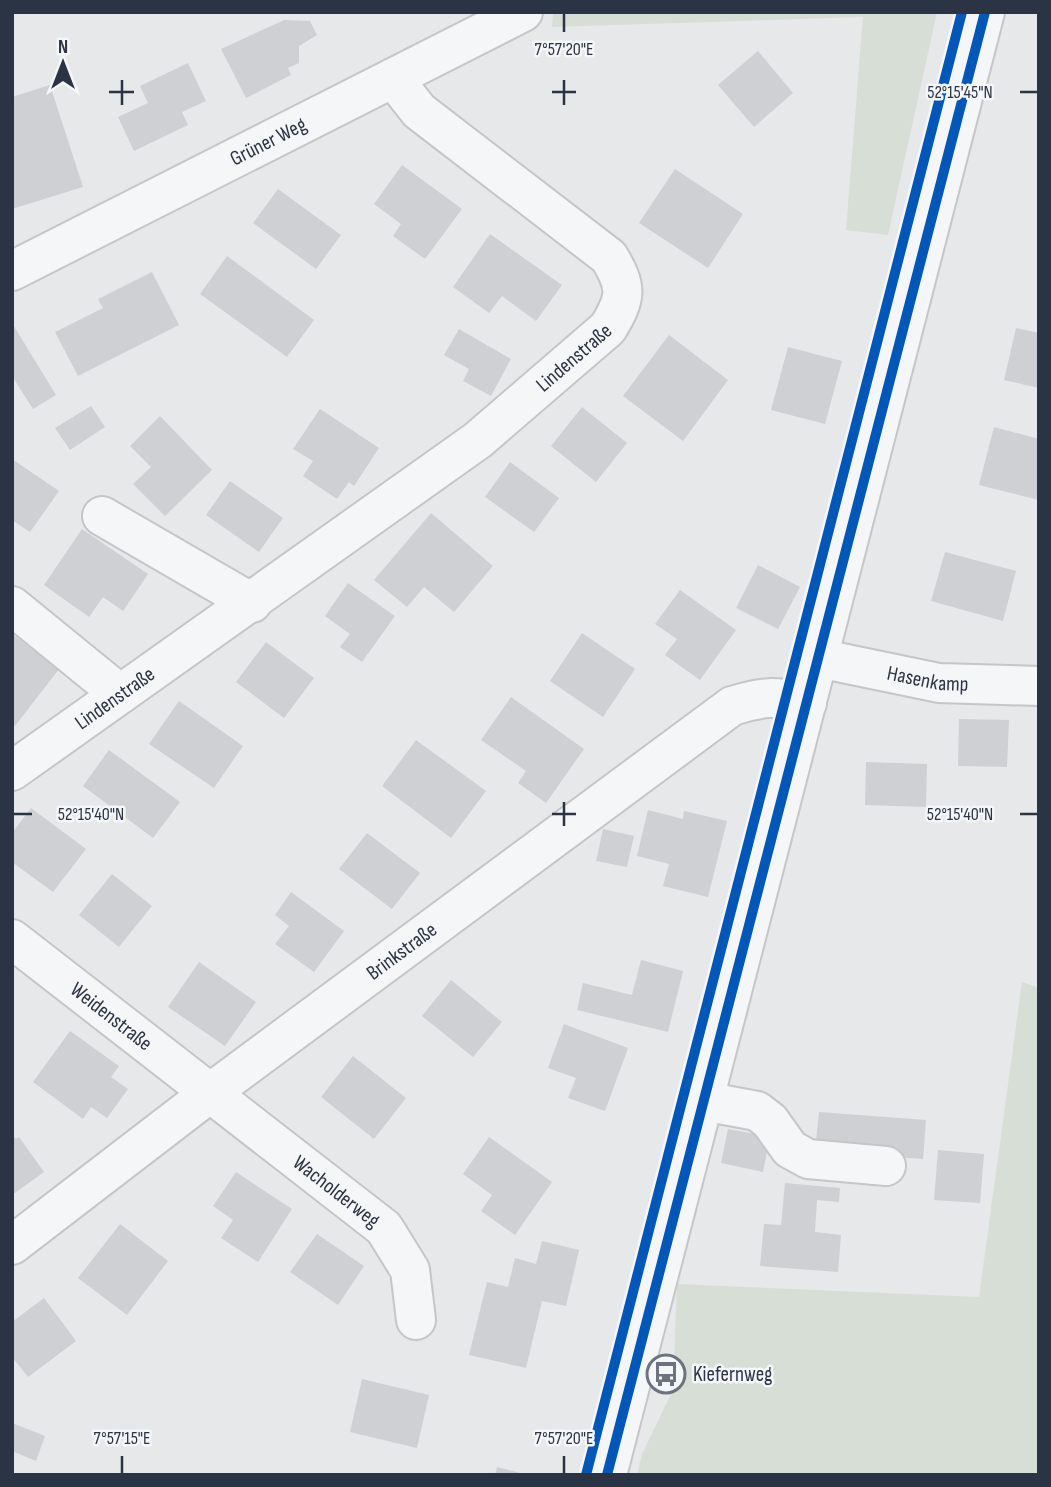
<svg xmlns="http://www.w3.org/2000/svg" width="1051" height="1487" font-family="'Sofia Sans Condensed',sans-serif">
<rect width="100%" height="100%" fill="#e6e8ea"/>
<g fill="#d6ded6">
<path d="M 553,12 L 937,12 L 888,235 L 846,230 L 863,17 L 552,27 Z"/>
<path d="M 1022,982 L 1039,988 L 1039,1475 L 637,1475 L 642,1454 L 673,1390 L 677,1284 L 979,1297 Z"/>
</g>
<g fill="#ced0d3">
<path d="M 284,20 L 310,21 L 317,35 L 299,46 L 299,63 L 288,68 L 291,75 L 246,98 L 221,49 Z"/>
<path d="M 758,51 L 793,93 L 754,127 L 718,85 Z"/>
<path d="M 188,63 L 206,101 L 182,112 L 188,125 L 134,151 L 118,117 L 148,103 L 140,86 Z"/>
<path d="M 50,85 L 83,187 L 12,209 L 12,97 Z"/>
<path d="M 402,165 L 462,209 L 425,259 L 393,236 L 401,224 L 374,204 Z"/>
<path d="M 675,169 L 743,214 L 708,268 L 639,223 Z"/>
<path d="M 278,189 L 341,235 L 316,269 L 253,223 Z"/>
<path d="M 490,234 L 562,285 L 536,321 L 502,296 L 489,313 L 453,287 Z"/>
<path d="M 227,256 L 314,320 L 287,357 L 200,294 Z"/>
<path d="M 152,272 L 179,325 L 78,376 L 55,332 L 103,308 L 98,299 Z"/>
<path d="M 12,323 L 56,395 L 33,409 L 12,376 Z"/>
<path d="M 1016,328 L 1039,333 L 1039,388 L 1004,380 Z"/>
<path d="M 459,329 L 511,359 L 491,396 L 463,381 L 469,369 L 444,355 Z"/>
<path d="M 669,335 L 728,380 L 683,441 L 623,396 Z"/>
<path d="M 788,347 L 842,361 L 825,424 L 771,410 Z"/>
<path d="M 91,406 L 105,427 L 70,450 L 55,428 Z"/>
<path d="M 582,407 L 627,443 L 596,482 L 551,446 Z"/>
<path d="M 320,409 L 379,448 L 354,486 L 349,482 L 337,499 L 303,476 L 313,461 L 293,449 Z"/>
<path d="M 160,416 L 212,470 L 165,516 L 133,484 L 151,467 L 130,446 Z"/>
<path d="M 994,427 L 1039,439 L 1039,500 L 979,485 Z"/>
<path d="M 12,459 L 59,491 L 30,532 L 12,520 Z"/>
<path d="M 510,462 L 559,498 L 534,532 L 485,497 Z"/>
<path d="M 230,481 L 283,518 L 259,552 L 206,515 Z"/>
<path d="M 431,513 L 493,566 L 454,612 L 424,587 L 407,607 L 374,580 Z"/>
<path d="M 82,529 L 148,574 L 123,611 L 103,597 L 89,617 L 44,585 Z"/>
<path d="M 945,552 L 1016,571 L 1003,621 L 931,601 Z"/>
<path d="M 758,565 L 800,587 L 778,629 L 736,608 Z"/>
<path d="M 348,583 L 395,616 L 362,662 L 340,647 L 350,634 L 325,616 Z"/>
<path d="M 680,590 L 736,630 L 700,680 L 665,655 L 677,639 L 655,624 Z"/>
<path d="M 582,633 L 635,669 L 603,717 L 550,681 Z"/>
<path d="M 12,634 L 59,669 L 15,726 L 12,724 Z"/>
<path d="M 266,642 L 314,678 L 284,718 L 236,682 Z"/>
<path d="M 511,697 L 584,749 L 546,803 L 518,783 L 526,771 L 481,740 Z"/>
<path d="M 179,701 L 243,746 L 214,788 L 149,744 Z"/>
<path d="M 959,719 L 1009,720 L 1007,767 L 958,766 Z"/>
<path d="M 416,740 L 486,791 L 451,838 L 382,786 Z"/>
<path d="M 109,750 L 180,802 L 153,838 L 83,786 Z"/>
<path d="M 866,762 L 927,764 L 926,807 L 865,805 Z"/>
<path d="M 31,808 L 86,849 L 53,892 L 12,862 L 12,833 Z"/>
<path d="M 648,810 L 683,819 L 684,811 L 727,821 L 708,897 L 663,886 L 669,864 L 637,856 Z"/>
<path d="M 603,829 L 634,836 L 627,867 L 596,861 Z"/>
<path d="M 367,833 L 420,873 L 392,909 L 339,869 Z"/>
<path d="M 112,874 L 152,906 L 119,947 L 79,915 Z"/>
<path d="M 291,892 L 344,931 L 314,972 L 275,944 L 289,926 L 275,915 Z"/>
<path d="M 641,960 L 683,971 L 668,1032 L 577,1010 L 583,983 L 632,995 Z"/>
<path d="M 199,962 L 256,1002 L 225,1046 L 168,1007 Z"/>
<path d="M 451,980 L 502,1022 L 473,1057 L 422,1016 Z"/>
<path d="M 564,1024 L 628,1048 L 605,1111 L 568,1098 L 576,1078 L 548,1068 Z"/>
<path d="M 70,1031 L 119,1066 L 111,1077 L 128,1089 L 107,1118 L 91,1107 L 83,1119 L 33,1082 Z"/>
<path d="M 353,1056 L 406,1098 L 374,1139 L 321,1097 Z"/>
<path d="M 819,1112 L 926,1120 L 923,1159 L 815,1151 Z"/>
<path d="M 728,1129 L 770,1137 L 763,1172 L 721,1163 Z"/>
<path d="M 12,1134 L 16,1139 L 19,1137 L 44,1172 L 12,1195 Z"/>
<path d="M 489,1137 L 552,1182 L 515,1235 L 481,1211 L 492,1195 L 463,1174 Z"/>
<path d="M 938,1150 L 984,1154 L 980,1203 L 934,1200 Z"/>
<path d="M 236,1172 L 292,1209 L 258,1262 L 221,1238 L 233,1220 L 213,1206 Z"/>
<path d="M 785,1183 L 840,1188 L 839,1202 L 817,1200 L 815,1232 L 841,1235 L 838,1272 L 760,1266 L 764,1224 L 781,1225 Z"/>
<path d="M 120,1224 L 168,1261 L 127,1315 L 78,1278 Z"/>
<path d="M 317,1234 L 364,1266 L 338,1305 L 290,1272 Z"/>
<path d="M 542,1241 L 579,1250 L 566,1306 L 542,1301 L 526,1368 L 469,1355 L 487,1282 L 508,1287 L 515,1258 L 536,1264 Z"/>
<path d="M 44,1298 L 76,1341 L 28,1377 L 12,1357 L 12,1322 Z"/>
<path d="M 362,1379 L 429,1395 L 417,1448 L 350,1432 Z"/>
<path d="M 12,1423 L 45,1436 L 36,1461 L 12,1451 Z"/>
<path d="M 497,1467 L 524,1474 L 524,1475 L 495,1475 Z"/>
</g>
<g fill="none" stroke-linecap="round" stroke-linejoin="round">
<defs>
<g id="minor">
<path id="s1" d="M 12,271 L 523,12"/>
<path d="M 102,516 L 252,603"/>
<path d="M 12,606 L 120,694"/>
<path id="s2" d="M 818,658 L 939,683 L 1039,686"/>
<path id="s3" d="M 12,771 L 478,440 L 608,328 C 626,298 628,288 609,257 L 419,111 L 393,78"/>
<path id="s4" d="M 12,939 L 384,1228 L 410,1270 L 416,1320"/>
<path d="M 703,1101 L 757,1111 L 770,1121 L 790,1149 L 808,1159 L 886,1166"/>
<path id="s5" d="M 12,1245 L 210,1093 L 732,706 C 764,696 774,696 807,703"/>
<path d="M 607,1475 L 985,12"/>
</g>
</defs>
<use href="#minor" stroke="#c4c6c8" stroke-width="42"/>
<use href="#minor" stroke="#f5f6f7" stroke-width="38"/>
<defs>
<g id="cycleway">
<path d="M 586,1475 L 962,12"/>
<path d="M 607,1475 L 985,12"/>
</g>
</defs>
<use href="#cycleway" stroke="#f4f6f9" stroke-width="15"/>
<use href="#cycleway" stroke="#0057b8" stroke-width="10"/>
</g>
<path fill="none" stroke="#2b3445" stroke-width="2.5" d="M 564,14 L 564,32M 122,80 L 122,105M 564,80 L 564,105M 109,92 L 134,92M 552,92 L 576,92M 1020,92 L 1037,92M 564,802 L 564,826M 14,814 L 32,814M 552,814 L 576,814M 1020,814 L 1037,814M 122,1456 L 122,1473M 564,1456 L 564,1473"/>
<defs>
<symbol id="bus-ring" viewBox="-11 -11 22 22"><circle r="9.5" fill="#f4f6f9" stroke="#6c737f" stroke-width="1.5"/><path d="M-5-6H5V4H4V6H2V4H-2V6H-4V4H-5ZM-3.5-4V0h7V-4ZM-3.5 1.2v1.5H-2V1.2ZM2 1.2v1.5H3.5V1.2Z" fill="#6c737f"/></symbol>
</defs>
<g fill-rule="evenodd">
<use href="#bus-ring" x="644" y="1352" width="44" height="44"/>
</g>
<g text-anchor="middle" stroke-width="5" stroke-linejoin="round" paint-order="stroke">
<g font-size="21" fill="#2b3445" stroke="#f4f6f9">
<text dy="7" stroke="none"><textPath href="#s1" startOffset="287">Grüner Weg</textPath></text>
<text dy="7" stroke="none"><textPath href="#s3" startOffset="698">Lindenstraße</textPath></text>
<text dy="7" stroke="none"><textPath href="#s2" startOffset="112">Hasenkamp</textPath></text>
<text dy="7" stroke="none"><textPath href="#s3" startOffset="126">Lindenstraße</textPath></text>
<text dy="7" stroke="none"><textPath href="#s5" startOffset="488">Brinkstraße</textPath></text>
<text dy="7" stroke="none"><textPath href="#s4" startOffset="126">Weidenstraße</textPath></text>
<text dy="7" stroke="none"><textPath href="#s4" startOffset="411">Wacholderweg</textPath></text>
</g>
<g font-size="21" fill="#2b3445" stroke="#f4f6f9" text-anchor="start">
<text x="693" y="1381">Kiefernweg</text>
</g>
</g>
<g font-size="18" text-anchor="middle" fill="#2b3445" stroke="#f4f6f9" stroke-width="5" stroke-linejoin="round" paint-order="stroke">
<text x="564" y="55">7°57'20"E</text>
<text x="960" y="98">52°15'45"N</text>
<text x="91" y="820">52°15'40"N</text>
<text x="960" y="820">52°15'40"N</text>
<text x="122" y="1444">7°57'15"E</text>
<text x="564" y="1444">7°57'20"E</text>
</g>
<rect width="1051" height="1487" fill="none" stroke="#2b3445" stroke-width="28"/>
<g transform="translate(63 63)" stroke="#f4f6f9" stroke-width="5" paint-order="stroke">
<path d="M0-5L12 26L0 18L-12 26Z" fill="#2b3445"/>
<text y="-10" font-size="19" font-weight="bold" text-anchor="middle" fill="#2b3445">N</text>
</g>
</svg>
